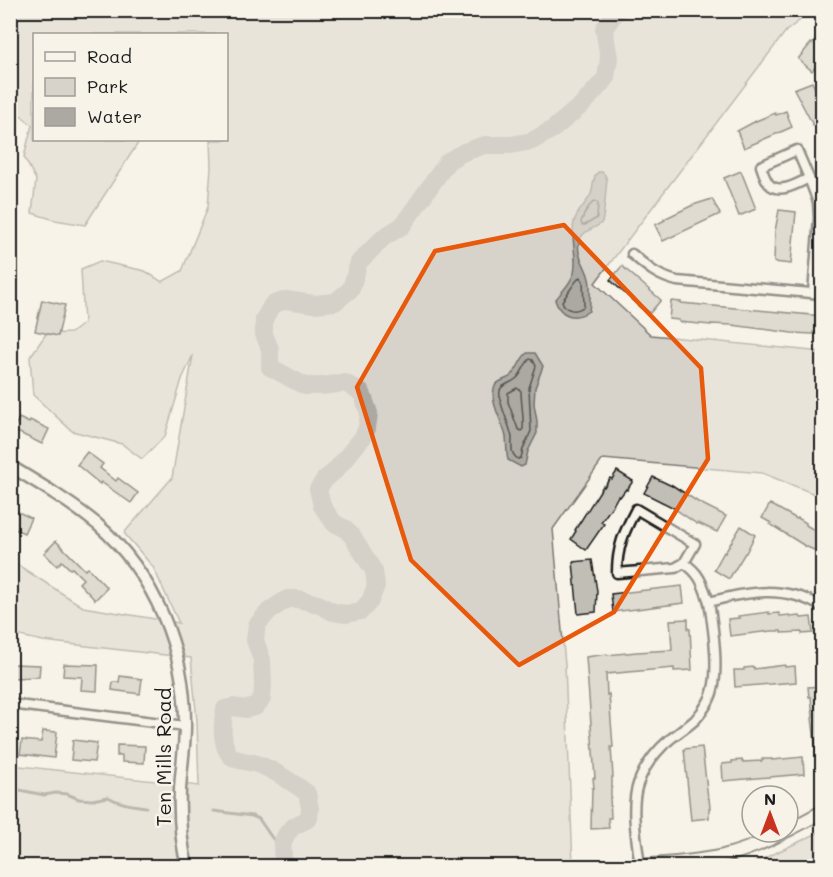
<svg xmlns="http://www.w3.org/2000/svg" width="833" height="877" font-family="Mali,sans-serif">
<rect width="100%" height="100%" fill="#f7f3e8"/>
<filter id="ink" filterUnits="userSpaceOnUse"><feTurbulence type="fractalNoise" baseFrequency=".0167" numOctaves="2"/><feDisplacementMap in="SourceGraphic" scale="12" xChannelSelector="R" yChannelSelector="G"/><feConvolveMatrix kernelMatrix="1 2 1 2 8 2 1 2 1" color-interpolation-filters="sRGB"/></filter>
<g filter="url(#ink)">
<g fill="#d7d3cb" stroke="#7a7874" stroke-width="1.5">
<path d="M 11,11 L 812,11 L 786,31 L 595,283 L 651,335 L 822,352 L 822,497 L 762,473 L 603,459 L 553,529 L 565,665 L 573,866 L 11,866 L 11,765 L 199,786 L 197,721 L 191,658 L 43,641 L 11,634 L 10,560 L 83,607 L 179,623 L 153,567 L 124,533 L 172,478 L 193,355 L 182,379 L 165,436 L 142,459 L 122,444 L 72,431 L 33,395 L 30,357 L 46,334 L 71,333 L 84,323 L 81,269 L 100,261 L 145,271 L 162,282 L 182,271 L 208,207 L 211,167 L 210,140 L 226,140 L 226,34 L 34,34 L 34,140 L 140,140 L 85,225 L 55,220 L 32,213 L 36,180 L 24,157 L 32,125 L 11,107 Z"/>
<path d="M 822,831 L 822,866 L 748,866 Z"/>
</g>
<g fill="#aca9a2" stroke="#72716c" stroke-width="1.5">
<path d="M 598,172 L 602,172 L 605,175 L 607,180 C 606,186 604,219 602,222 C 598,229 582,228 579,243 C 576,256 587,267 589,279 C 591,285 590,305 589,311 C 574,321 560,316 555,300 C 562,292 571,283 574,273 C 578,256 570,239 574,222 C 577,211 586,204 591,194 C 594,186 592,178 598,172 Z"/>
<path d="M 527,353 L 535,353 L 543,366 L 535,388 L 534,404 L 537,421 L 537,433 L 528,451 L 525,465 L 521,467 L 508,460 C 506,452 507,445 506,437 C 503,422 488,401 495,386 C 498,380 506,380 511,376 C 519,368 519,360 527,353 Z"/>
</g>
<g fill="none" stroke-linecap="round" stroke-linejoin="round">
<g stroke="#565452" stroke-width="1.5">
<path d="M 595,201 L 598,203 L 597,218 L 585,225 L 582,225 L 581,222 C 584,214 588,205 595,201 Z"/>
<path d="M 580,277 L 583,281 L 584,306 C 576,313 565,311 562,301 C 568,294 574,282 580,277 Z"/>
<path d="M 530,359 L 533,360 L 536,366 L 529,388 L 531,431 L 523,449 L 521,458 L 518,459 C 510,454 512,446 512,438 C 511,426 495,398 501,388 C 505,384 513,382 517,378 C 523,372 524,364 530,359 Z"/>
<path d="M 517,388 L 521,391 C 521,403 524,416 523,429 L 521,431 L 518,429 L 508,402 L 508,393 Z"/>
</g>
<g stroke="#72716c" stroke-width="3">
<path d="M 10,788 L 44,795 L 56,793 L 67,794 L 79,799 L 92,800 L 108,797 C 120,804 133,805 146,807"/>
<path d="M 214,811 L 252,816 L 259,819 L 272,838 L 283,848"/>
</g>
<path stroke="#aca9a2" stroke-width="18" d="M 285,866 C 281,853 280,838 292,828 C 296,824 304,822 309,818 L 310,808 L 307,793 C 292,782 275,770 257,764 C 250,761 241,762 234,758 C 220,751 222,722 225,709 L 233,707 L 246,709 L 255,707 L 262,699 L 263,684 L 262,660 L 255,640 L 257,625 L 269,611 L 287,599 L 298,599 L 318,604 L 333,612 L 346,614 L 361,611 L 370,601 L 376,586 L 374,571 L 352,536 L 344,528 L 334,523 L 322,506 L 318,489 L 325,479 L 335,471 L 363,437 L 367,428 L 369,413 L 362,393 L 345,383 L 321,386 L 305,386 L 270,367 L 270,349 L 264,334 L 264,319 L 272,305 L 286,300 L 314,304 L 335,302 L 351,289 L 359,262 L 384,237 L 402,226 L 448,161 L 464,152 L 485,145 L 511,145 L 532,141 L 553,129 L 584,103 L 606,78 L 609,58 L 604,29 L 617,10"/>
</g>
<g fill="#c0beb5" stroke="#1c1c1c" stroke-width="1.5">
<path d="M 822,33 L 822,59 L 812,71 L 798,59 L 811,43 L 812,44 Z"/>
<path d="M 812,82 L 822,103 L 822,121 L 813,125 L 794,89 Z"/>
<path d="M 786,111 L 792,127 L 744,148 L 737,131 L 756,121 L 775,113 L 776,115 Z"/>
<path d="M 741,171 L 756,209 L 739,216 L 724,178 Z"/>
<path d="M 712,199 L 720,214 L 663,241 L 655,225 L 665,220 L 664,219 L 693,205 Z"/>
<path d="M 779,210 L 796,212 L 791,264 L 774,262 L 775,231 Z"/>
<path d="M 622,266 L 661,300 L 650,313 L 642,307 L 641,308 L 610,280 Z"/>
<path d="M 42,300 L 65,305 L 58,336 L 35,331 Z"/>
<path d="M 671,301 L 681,302 L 681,303 L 822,316 L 822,333 L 813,332 L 813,334 L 792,333 L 732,325 L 711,324 L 711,325 L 679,322 L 679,320 L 669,319 Z"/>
<path d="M 19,418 L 29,423 L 30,420 L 49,429 L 42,444 L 13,430 Z"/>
<path d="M 87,452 L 103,464 L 100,468 L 116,481 L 118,478 L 138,493 L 131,503 L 101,482 L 100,484 L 77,465 Z"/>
<path d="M 617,471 L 633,481 L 627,490 L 626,489 L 620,497 L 618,496 L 613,505 L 601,522 L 604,524 L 586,550 L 571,539 L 576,531 L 575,530 L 603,486 L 604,487 L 610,478 L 612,479 Z"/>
<path d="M 653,477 L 672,486 L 672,485 L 698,502 L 726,516 L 717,532 L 698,523 L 697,524 L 672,507 L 644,493 Z"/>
<path d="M 770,504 L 797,519 L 798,518 L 806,523 L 806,525 L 822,535 L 822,553 L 815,549 L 814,550 L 805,546 L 770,524 L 771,523 L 762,518 Z"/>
<path d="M 10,508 L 31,518 L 24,533 L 10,527 Z"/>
<path d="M 741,526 L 755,535 L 746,553 L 745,553 L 729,579 L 714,570 L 724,552 L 725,553 Z"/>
<path d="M 56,541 L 85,570 L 88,568 L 107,588 L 95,600 L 79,583 L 83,579 L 72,568 L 70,569 L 62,561 L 57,566 L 44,553 Z"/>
<path d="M 592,560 L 597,591 L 596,612 L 578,614 L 573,562 Z"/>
<path d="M 682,586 L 684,603 L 613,612 L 611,594 Z"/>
<path d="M 769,612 L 769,614 L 779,613 L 780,616 L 790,615 L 790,617 L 800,616 L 801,618 L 811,617 L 813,633 L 802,634 L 802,632 L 781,633 L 781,631 L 771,631 L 730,636 L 728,619 L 739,618 L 738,616 Z"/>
<path d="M 688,619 L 688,629 L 690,629 L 692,670 L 674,671 L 674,668 L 606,674 L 607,695 L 609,694 L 613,747 L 611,747 L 613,777 L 612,777 L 612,787 L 611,787 L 611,797 L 610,797 L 611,818 L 608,818 L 609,828 L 591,829 L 592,788 L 594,788 L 593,778 L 595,778 L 586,657 L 607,654 L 607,655 L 637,652 L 672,650 L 670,620 Z"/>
<path d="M 13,664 L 40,665 L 39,677 L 12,678 Z"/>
<path d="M 64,664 L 98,665 L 97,691 L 81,690 L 82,677 L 63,676 Z"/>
<path d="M 785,665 L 785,667 L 795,666 L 796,682 L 735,687 L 734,670 L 744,670 L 744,668 L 754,667 L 754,669 Z"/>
<path d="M 120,676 L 142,679 L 140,694 L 112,690 L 113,682 L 119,682 Z"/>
<path d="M 822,686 L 822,758 L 817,759 L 812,718 L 813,717 L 811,697 L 809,697 L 808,687 Z"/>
<path d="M 43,731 L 57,732 L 54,758 L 20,754 L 22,740 L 41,742 Z"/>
<path d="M 73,740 L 97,743 L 94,762 L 71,760 Z"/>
<path d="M 117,745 L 145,746 L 144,763 L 122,762 L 122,756 L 117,756 Z"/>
<path d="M 702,747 L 708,798 L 709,798 L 710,808 L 709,808 L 709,818 L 691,820 L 684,749 Z"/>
<path d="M 803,757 L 804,774 L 723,781 L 722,764 L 732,763 L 732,761 L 742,760 L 742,762 L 762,761 L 762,759 L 772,759 L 772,760 Z"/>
</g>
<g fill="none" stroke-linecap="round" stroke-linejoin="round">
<defs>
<g id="minor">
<path d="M 809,178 L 797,150 L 761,166 C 763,172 765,179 769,184 C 779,195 799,183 809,178 L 818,202 L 819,218 L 813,293"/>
<path d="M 632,254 C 647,267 657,276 677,281 L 822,294"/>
<path d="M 684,563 L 695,544 L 636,509 C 624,532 617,547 617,573 L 675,568 L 684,563 C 700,573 703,585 709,602"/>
<path d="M 10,704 L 185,726"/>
<path d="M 640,866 C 637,842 630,807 638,784 C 644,767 655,752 669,740 C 678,733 687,727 695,720 C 702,712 711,700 713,689 C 719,666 713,626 709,602 C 749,591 785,585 822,607"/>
</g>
<path id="tertiary" d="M 10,466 C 40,484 70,502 97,524 C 155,574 186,651 185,726 C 185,748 181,769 180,790 C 179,815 181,842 187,866"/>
<g id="secondary">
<path d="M 788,830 L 822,812"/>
<path d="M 638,866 C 667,864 695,862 723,856 C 744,851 765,842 784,832"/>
</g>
</defs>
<use href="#minor" stroke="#1c1c1c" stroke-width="13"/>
<use href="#tertiary" stroke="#1c1c1c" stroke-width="15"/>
<use href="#secondary" stroke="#1c1c1c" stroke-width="16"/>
<use href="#minor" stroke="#f7f3e8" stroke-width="8"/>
<use href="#tertiary" stroke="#f7f3e8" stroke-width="10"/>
<use href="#secondary" stroke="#f7f3e8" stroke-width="12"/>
</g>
</g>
<path d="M0 0H833V877H0ZM 564,225 L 701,368 L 708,459 L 614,612 L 519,665 L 411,560 L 357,387 L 435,251 Z" fill="#f7f3e8" fill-opacity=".55" fill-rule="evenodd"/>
<path fill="none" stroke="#e8590c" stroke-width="4.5" stroke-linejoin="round" d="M 564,225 L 701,368 L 708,459 L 614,612 L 519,665 L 411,560 L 357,387 L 435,251 Z"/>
<g text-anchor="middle" stroke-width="5" stroke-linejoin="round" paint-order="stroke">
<g font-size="20" fill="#1c1c1c" stroke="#f7f3e8">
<text transform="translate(164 757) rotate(-90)" y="7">Ten Mills Road</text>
</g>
</g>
<rect width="833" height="877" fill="none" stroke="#f7f3e8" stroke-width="36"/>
<rect x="18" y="18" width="797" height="841" fill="none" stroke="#1c1c1c" stroke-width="2" filter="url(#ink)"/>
<rect x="33" y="33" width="195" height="108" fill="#f7f3e8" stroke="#9f9d96" stroke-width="1.5"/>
<rect x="45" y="52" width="30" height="9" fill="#f7f3e8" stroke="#9f9d96" stroke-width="1.5"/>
<text x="87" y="63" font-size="18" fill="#1c1c1c">Road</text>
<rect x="45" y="78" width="30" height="18" fill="#d7d3cb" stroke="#9f9d96" stroke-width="1.5"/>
<text x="87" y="93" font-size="18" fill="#1c1c1c">Park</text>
<rect x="45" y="108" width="30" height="18" fill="#aca9a2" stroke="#9f9d96" stroke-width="1.5"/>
<text x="87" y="123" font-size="18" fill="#1c1c1c">Water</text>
<g transform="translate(770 814)"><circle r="28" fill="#f7f3e8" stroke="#9f9d96" stroke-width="1.5"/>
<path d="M0-4.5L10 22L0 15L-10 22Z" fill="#c8321e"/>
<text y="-9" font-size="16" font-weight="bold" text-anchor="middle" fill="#1c1c1c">N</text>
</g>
</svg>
